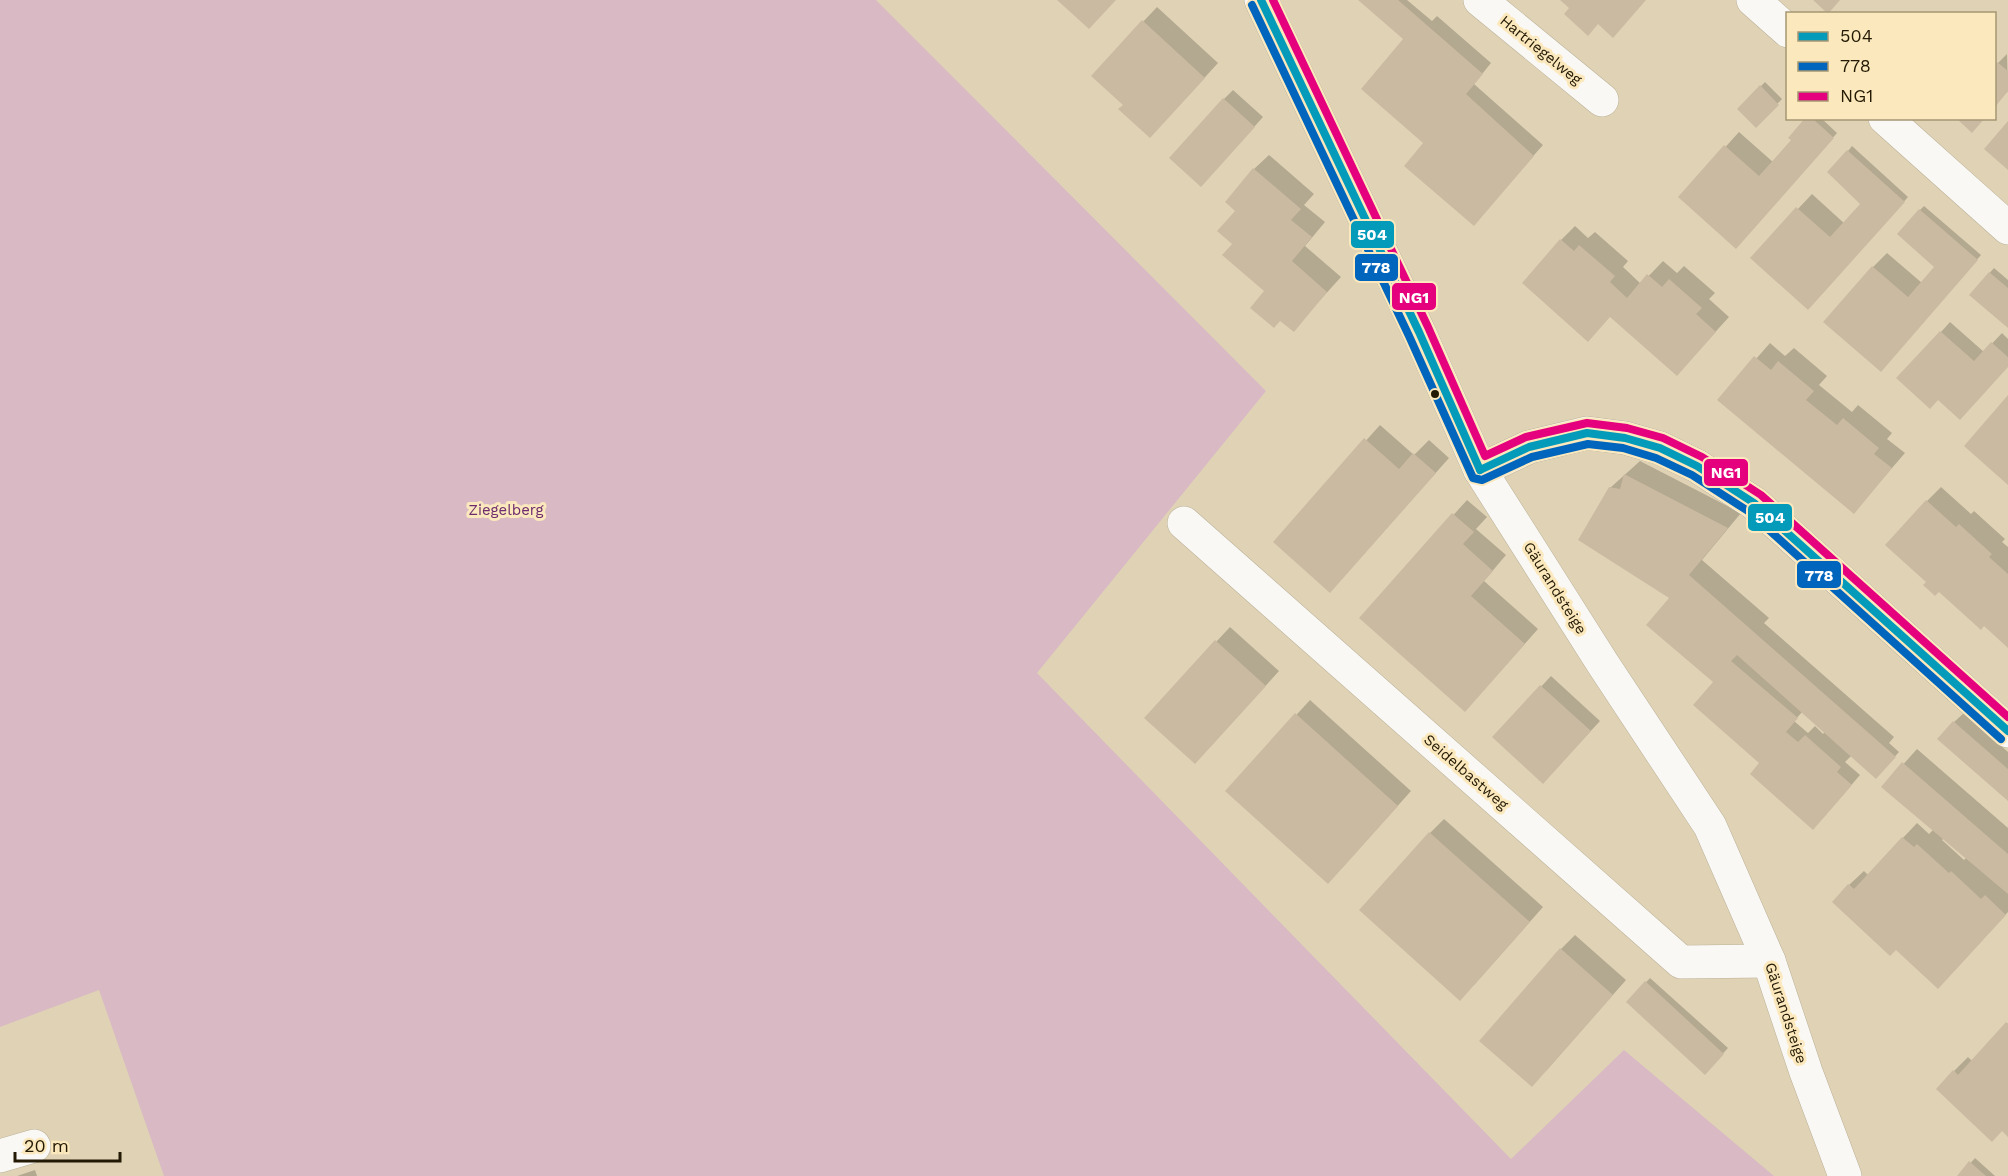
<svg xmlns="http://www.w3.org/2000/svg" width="2008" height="1176" font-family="'Work Sans',sans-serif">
<rect width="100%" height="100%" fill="#e0d3b5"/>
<path fill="#d8b9c4" d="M 0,0 L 876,0 L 1266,391 L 1037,673 L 1511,1159 L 1624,1050 L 1774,1176 L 164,1176 L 99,990 L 0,1027 Z"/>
<g fill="#0003" fill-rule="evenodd">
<path d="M 1360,0 L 1407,0 L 1432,21 L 1437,16 L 1491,63 L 1474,84 L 1543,145 L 1527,163 L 1431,136 L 1406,39 Z"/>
<path d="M 1157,7 L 1218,63 L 1164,122 L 1125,105 L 1093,75 Z"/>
<path d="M 2007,54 L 2008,91 L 1994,106 L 1994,67 Z"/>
<path d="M 1765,82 L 1782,99 L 1756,126 L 1739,109 Z"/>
<path d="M 1233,90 L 1263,117 L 1211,175 L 1224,99 Z"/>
<path d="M 1807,118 L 1821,118 L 1837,133 L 1736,247 L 1680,197 L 1739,132 L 1773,162 L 1793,140 Z"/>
<path d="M 1852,146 L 1908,197 L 1822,294 L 1752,258 L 1812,194 L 1845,224 L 1863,203 L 1848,151 Z"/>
<path d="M 1269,155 L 1314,194 L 1304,205 L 1325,222 L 1305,246 L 1341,277 L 1293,330 L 1234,244 L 1237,211 L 1254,169 Z"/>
<path d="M 1924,206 L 1981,255 L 1881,370 L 1873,267 L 1887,253 L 1922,283 L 1937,267 L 1920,210 Z"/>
<path d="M 1575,226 L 1588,238 L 1595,232 L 1628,261 L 1623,267 L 1641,284 L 1663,261 L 1677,273 L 1684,266 L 1715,293 L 1709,299 L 1729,317 L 1677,374 L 1561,240 Z"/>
<path d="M 1994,268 L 2008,280 L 2008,326 L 1971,294 Z"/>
<path d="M 1950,322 L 1984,352 L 2002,333 L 2008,339 L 2008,366 L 1939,398 L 1941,332 Z"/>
<path d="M 1770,343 L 1785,356 L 1794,348 L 1827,376 L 1819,385 L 1852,412 L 1858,405 L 1892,433 L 1887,439 L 1905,453 L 1854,512 L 1720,400 Z"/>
<path d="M 1380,425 L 1414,455 L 1429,440 L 1449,458 L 1344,576 L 1275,542 Z"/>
<path d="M 1640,461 L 1741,513 L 1702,560 L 1769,618 L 1764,623 L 1894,737 L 1889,743 L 1899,752 L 1876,777 L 1852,755 L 1845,762 L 1860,775 L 1823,818 L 1761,763 L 1715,682 L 1671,597 L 1610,488 ZM 1803,711 L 1825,731 L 1823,734 L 1815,726 L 1808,733 L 1794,721 Z"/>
<path d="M 1941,487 L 1971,514 L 1974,511 L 2005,539 L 2002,542 L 2008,547 L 2008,646 L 1984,625 L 1928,582 L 1927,501 Z"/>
<path d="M 1467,500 L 1487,517 L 1476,529 L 1506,555 L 1484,581 L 1538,629 L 1479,695 L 1361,617 Z"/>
<path d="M 1230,627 L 1279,671 L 1209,748 L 1216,642 Z"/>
<path d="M 1551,676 L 1600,721 L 1553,772 L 1494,737 Z"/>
<path d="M 1310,700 L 1411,791 L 1342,868 L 1227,791 Z"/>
<path d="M 1964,713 L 2008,752 L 2008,799 L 1954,722 Z"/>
<path d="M 1917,749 L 2008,828 L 2008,912 L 1952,973 L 1849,885 L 1864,871 L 1868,875 L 1917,823 L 1929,834 L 1934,829 L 1883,787 ZM 1944,838 L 1967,857 L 1964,860 L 1942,840 Z"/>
<path d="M 1444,819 L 1543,907 L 1474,985 L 1430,833 Z"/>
<path d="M 1575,935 L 1626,980 L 1546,1071 L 1561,949 Z"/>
<path d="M 1650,978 L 1728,1048 L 1705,1073 L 1628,1002 Z"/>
<path d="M 2008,1023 L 2008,1135 L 1954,1071 L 1968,1057 L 1972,1061 Z"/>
<path d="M 1975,1158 L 1995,1176 L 1959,1176 Z"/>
<path d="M 35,1170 L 37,1176 L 17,1176 Z"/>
</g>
<g fill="#cbbaa2">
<path d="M 1057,0 L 1116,0 L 1089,29 Z"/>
<path d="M 1358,0 L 1398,0 L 1483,74 L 1466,94 L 1534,156 L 1474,226 L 1404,166 L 1423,143 L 1361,89 L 1403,39 Z"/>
<path d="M 1560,0 L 1646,0 L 1613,38 L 1598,24 L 1588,36 L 1564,14 L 1569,8 Z"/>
<path d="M 1813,0 L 1840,0 L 1828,14 Z"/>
<path d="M 1142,20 L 1205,78 L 1150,138 L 1118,109 L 1123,105 L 1091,76 Z"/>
<path d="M 1997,62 L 2008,71 L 2008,91 L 1995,107 L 1995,65 Z"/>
<path d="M 1760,85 L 1779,105 L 1756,128 L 1737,109 Z"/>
<path d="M 1223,98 L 1255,127 L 1201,187 L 1169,158 Z"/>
<path d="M 1805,118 L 1812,118 L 1834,138 L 1736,249 L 1678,197 L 1724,145 L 1759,176 L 1791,140 L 1788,138 Z"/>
<path d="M 1956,118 L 1985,118 L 1972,133 Z"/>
<path d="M 2008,121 L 2008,170 L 1984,149 Z"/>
<path d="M 1847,150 L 1905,202 L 1808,310 L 1750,258 L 1796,207 L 1830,237 L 1860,204 L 1827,172 Z"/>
<path d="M 1253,168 L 1301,209 L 1291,220 L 1312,237 L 1292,261 L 1327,292 L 1294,332 L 1280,321 L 1274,328 L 1250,308 L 1264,291 L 1222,255 L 1232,244 L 1217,231 L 1235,211 L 1225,202 Z"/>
<path d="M 1919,209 L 1978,260 L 1881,372 L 1823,322 L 1872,266 L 1908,297 L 1934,267 L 1897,234 Z"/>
<path d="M 1560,239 L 1574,251 L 1579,245 L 1615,276 L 1610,282 L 1627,298 L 1647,274 L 1662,287 L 1669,279 L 1702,308 L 1696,314 L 1716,332 L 1677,376 L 1610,317 L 1588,342 L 1522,283 Z"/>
<path d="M 1989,272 L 2008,288 L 2008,328 L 1969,295 Z"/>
<path d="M 1940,331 L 1974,361 L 1991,342 L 2008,357 L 2008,367 L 1960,420 L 1938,400 L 1930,409 L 1896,378 Z"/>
<path d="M 1754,356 L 1771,370 L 1778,361 L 1814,391 L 1806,400 L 1837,425 L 1843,418 L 1879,448 L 1874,454 L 1892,468 L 1854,514 L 1717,400 Z"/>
<path d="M 2008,395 L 2008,485 L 1964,446 Z"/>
<path d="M 1364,438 L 1399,469 L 1413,453 L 1436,473 L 1330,593 L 1273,542 Z"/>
<path d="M 1624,474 L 1728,528 L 1689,575 L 1896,757 L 1876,779 L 1737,655 L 1731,661 L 1798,718 L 1786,732 L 1798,742 L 1805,735 L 1841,767 L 1837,772 L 1852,785 L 1813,830 L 1750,774 L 1759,763 L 1693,705 L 1713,682 L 1646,625 L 1669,598 L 1578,540 L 1609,487 L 1620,489 Z"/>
<path d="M 1926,500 L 1956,527 L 1959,524 L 1992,554 L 1989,557 L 2008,574 L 2008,648 L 1984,626 L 1981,630 L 1939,592 L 1935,596 L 1923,585 L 1926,582 L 1885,545 Z"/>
<path d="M 1452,513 L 1474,532 L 1463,544 L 1493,571 L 1471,596 L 1525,644 L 1465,712 L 1359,618 Z"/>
<path d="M 1215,640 L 1266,686 L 1195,764 L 1144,718 Z"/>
<path d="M 1540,685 L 1591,731 L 1543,784 L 1492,737 Z"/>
<path d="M 1295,713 L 1398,806 L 1328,884 L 1225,791 Z"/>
<path d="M 1953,721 L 2008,769 L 2008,801 L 1937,739 Z"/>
<path d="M 1902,762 L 2008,854 L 2008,894 L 1881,787 Z"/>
<path d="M 1429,832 L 1530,922 L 1460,1001 L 1359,910 Z"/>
<path d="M 1902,837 L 1914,847 L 1917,844 L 1949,873 L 1951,871 L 1981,899 L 1985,895 L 2006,915 L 1938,989 L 1896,950 L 1890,956 L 1832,902 L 1848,884 L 1854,889 Z"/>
<path d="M 1560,948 L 1613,995 L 1532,1087 L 1479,1041 Z"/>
<path d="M 1645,981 L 1724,1054 L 1705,1075 L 1626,1002 Z"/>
<path d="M 2006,1022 L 2008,1024 L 2008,1137 L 2002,1131 L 1992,1142 L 1936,1089 L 1953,1070 L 1958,1075 Z"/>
<path d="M 1969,1161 L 1986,1176 L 1957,1176 Z"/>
</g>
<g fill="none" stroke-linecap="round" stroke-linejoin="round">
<defs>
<g id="street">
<path d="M 1261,0 L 1419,332 L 1480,470 L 1603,664 L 1710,826 L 1769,961 L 1806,1072 L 1845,1176"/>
<path d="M 1480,0 L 1602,100"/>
<path d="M 1753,0 L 1788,31"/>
<path d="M 1885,118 L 2008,228"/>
<path d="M 1480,470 L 1529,447 L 1587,433 L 1625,438 L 1660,448 L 1697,466 L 1754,503 L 2008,731"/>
<path d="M 1184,523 L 1681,962 L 1769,961"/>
<path d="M 0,1156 L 34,1146"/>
</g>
</defs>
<use href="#street" stroke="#bbb199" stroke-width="34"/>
<use href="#street" stroke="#faf8f4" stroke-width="33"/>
<defs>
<g id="bus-1">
<path d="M 1261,0 L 1419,332 L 1480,470"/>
<path d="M 1480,470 L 1529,447 L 1587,433 L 1625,438 L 1660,448 L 1697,466 L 1754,503 L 2008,731"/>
</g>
<path id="bus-2" d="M 1252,5 L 1409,336 L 1473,478 L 1482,480 L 1532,457 L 1588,444 L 1623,448 L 1656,458 L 1692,475 L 1748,511 L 2001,739"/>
<path id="bus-3" d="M 1273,0 L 1428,327 L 1485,456 L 1526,437 L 1587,423 L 1627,428 L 1663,438 L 1702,457 L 1761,495 L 2008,717"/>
</defs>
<use href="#bus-1" stroke="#fbe8bc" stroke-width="12"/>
<use href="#bus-2" stroke="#fbe8bc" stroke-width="12"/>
<use href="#bus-3" stroke="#fbe8bc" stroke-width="12"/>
<use href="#bus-1" stroke="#049bba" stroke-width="8"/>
<use href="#bus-2" stroke="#0065bd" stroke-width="8"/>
<use href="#bus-3" stroke="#e5007d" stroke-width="8"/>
</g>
<circle fill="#231a05" stroke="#fbe8bc" stroke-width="2" cx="1435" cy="394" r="5"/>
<g text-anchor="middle" stroke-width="6" stroke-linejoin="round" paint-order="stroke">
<g font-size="15" fill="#231a05" stroke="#fbe8bc">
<text transform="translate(1541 50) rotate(39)" y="5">Hartriegelweg</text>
<text transform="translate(1555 588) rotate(58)" y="5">Gäurandsteige</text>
<text transform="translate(1466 772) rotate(41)" y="5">Seidelbastweg</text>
<text transform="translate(1786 1013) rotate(72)" y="5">Gäurandsteige</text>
</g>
<g font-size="15" fill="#6d2c6e" stroke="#fbe8bc">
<text x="506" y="515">Ziegelberg</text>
</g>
</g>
<g stroke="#fbe8bc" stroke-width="2">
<rect x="1350" y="220" width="45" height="29" rx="6" fill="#049bba"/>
<rect x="1354" y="253" width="45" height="29" rx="6" fill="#0065bd"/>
<rect x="1391" y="282" width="46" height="29" rx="6" fill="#e5007d"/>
<rect x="1703" y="458" width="46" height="29" rx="6" fill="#e5007d"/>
<rect x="1747" y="503" width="46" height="29" rx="6" fill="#049bba"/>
<rect x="1796" y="560" width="46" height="29" rx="6" fill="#0065bd"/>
</g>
<g font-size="16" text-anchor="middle" font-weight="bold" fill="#fff">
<text x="1372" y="240">504</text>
<text x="1376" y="273">778</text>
<text x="1414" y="303">NG1</text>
<text x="1726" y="478">NG1</text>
<text x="1770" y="523">504</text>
<text x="1819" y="581">778</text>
</g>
<rect x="1786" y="12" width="210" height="108" fill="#fbe8bc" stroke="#a59673" stroke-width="1.5"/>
<rect x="1798" y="32" width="30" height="9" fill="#049bba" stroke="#a59673" stroke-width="1.5"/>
<text x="1840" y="42" font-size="18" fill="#231a05">504</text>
<rect x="1798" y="62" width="30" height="9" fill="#0065bd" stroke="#a59673" stroke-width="1.5"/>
<text x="1840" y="72" font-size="18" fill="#231a05">778</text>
<rect x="1798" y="92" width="30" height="9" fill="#e5007d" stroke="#a59673" stroke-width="1.5"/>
<text x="1840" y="102" font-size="18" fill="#231a05">NG1</text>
<path d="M15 1152v9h105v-9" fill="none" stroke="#231a05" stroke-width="3"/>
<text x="24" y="1152" font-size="18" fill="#231a05" stroke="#fbe8bc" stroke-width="4.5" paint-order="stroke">20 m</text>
</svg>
